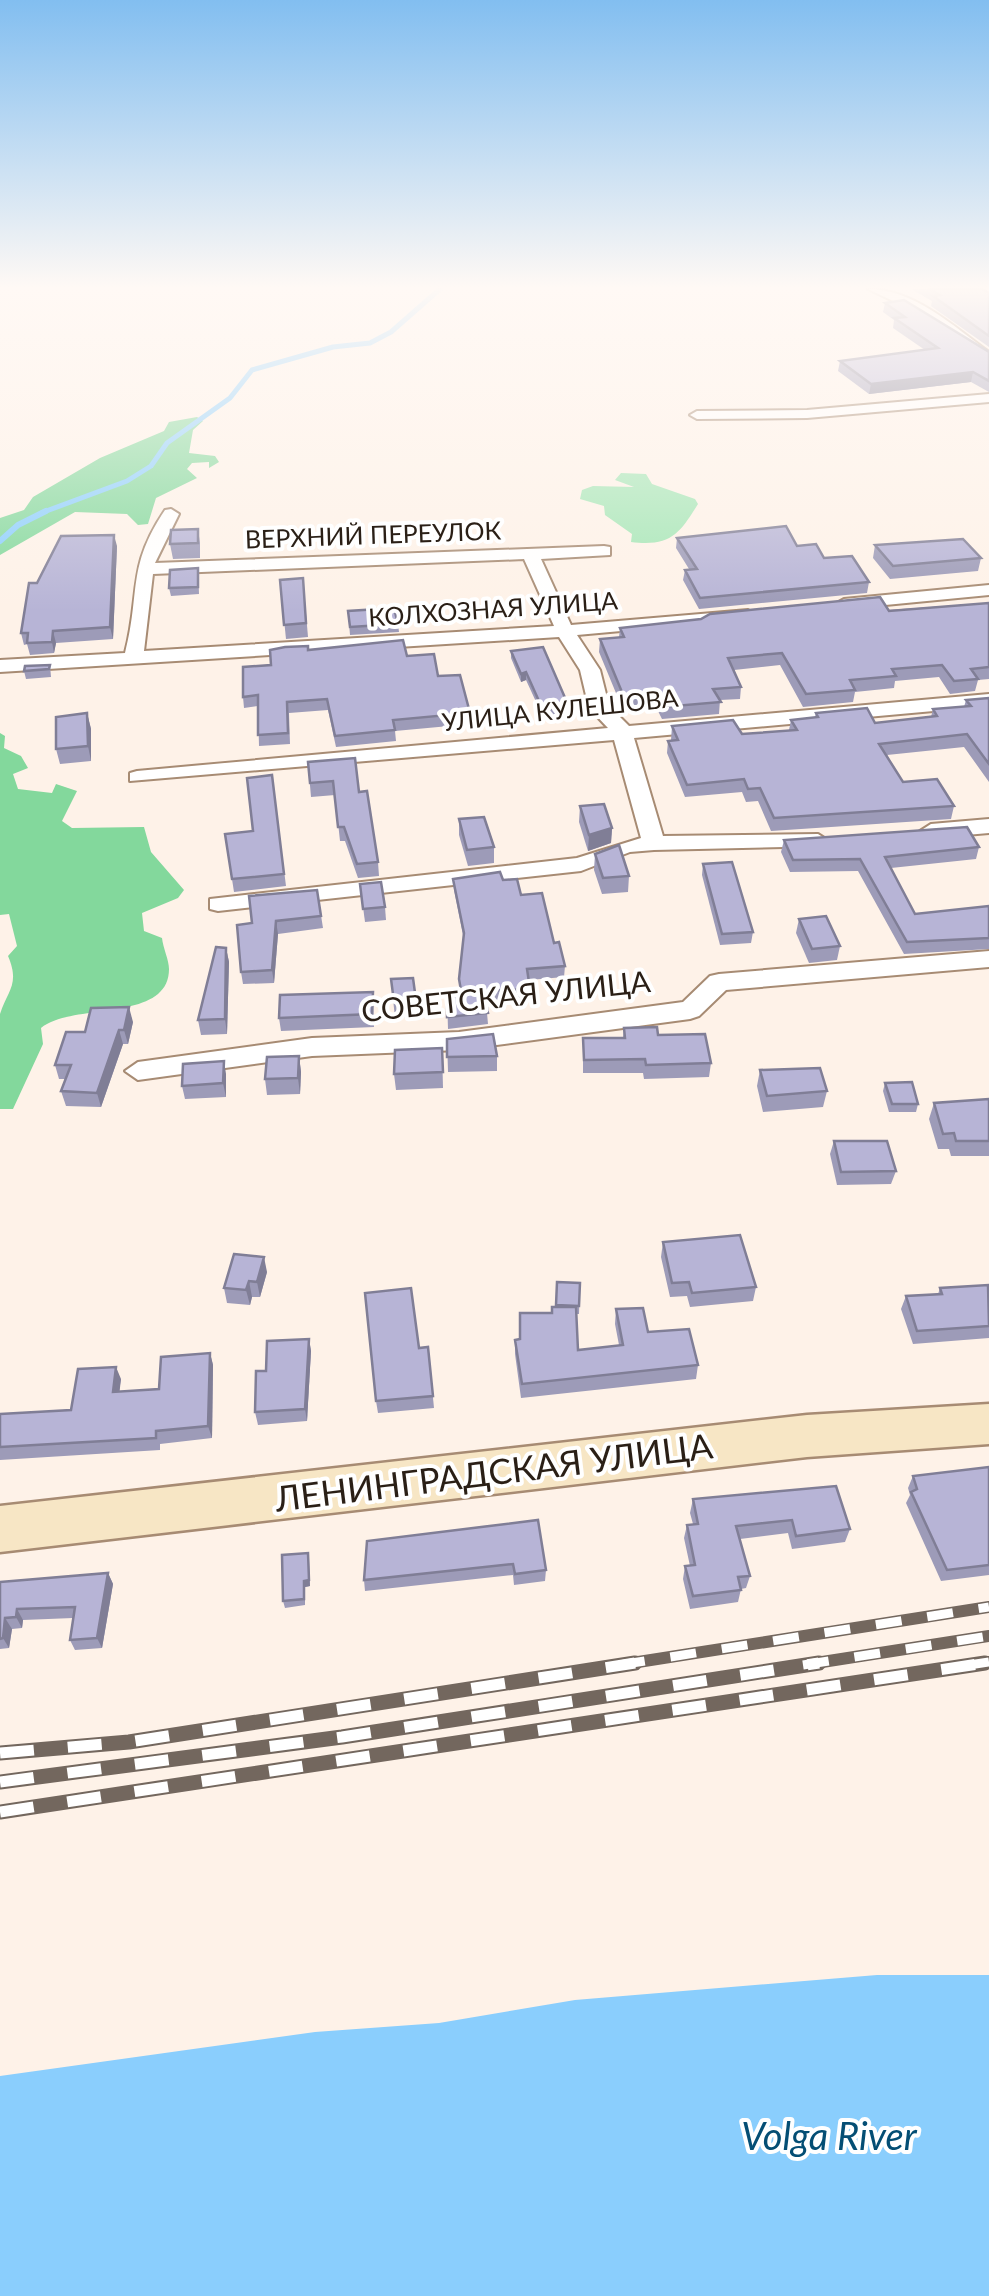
<svg xmlns="http://www.w3.org/2000/svg" width="989" height="2296" font-family="Lato,sans-serif">
<rect width="100%" height="100%" fill="#fef2e8"/>
<path fill="#a5e6b6" d="M 621,473 L 646,474 L 652,484 L 695,499 L 698,504 C 680,533 671,547 631,542 L 632,534 L 605,515 L 604,506 L 580,499 L 582,490 L 593,486 L 634,487 L 615,480 Z"/>
<g fill="#83d89c">
<path d="M 197,417 L 203,421 L 193,430 L 189,453 L 215,456 L 219,462 L 209,468 L 209,462 L 192,463 L 187,469 L 197,478 L 156,498 L 148,524 L 138,525 L 127,514 L 75,512 L 0,555 L 0,518 L 24,510 L 33,497 L 100,458 L 164,431 L 169,422 Z"/>
<path d="M 0,733 L 5,736 L 4,748 L 21,756 L 28,768 L 13,774 L 18,789 L 52,793 L 56,784 L 77,791 L 62,821 L 72,828 L 144,827 L 151,852 L 184,890 L 178,898 L 142,913 L 144,931 L 162,938 C 163,948 169,960 169,969 C 169,1023 72,1002 41,1028 L 43,1044 L 13,1109 L 0,1109 C 0,1086 0,1035 0,1014 C 8,990 20,984 8,956 L 17,946 L 9,914 L 0,915 Z"/>
</g>
<path fill="#8acefd" d="M 877,1975 L 989,1975 L 989,2296 L 0,2296 L 0,2076 L 315,2032 L 439,2023 L 575,2000 Z"/>
<g fill="none" stroke-linecap="round" stroke-linejoin="round">
<path stroke="#8acefd" stroke-width="5" d="M 41,513 L 127,481 L 151,466 L 167,443 L 230,398 L 252,370 L 333,347 L 370,343 L 391,332 L 440,289"/>
<path stroke="#8acefd" stroke-width="6" d="M 0,541 L 18,525 L 46,511"/>
<defs>
<g id="street">
<path d="M 868,289 C 914,289 953,326 989,352 L 989,362 L 914,311 Z"/>
<path d="M 989,394 L 989,402 L 807,418 L 697,419 L 690,415 L 697,411 L 807,410 Z"/>
<path d="M 171,509 L 179,514 L 155,563 L 604,546 L 610,547 L 610,555 L 541,559 L 571,625 L 748,610 L 748,618 L 742,620 L 577,635 L 600,670 L 609,706 L 629,726 L 989,694 L 989,706 L 634,738 L 663,836 L 818,834 L 829,841 L 826,846 L 654,850 L 630,852 L 581,871 L 218,911 L 210,909 L 210,899 L 577,858 L 641,838 L 614,740 L 130,781 L 130,773 L 137,771 L 608,728 L 589,708 L 580,670 L 559,637 L 0,672 L 0,660 L 125,653 C 141,592 126,568 165,510 ZM 524,559 L 554,626 L 144,651 L 153,574 Z"/>
<path d="M 989,585 L 989,595 L 844,609 L 835,604 L 844,599 Z"/>
<path d="M 989,819 L 989,833 L 931,838 L 920,831 L 931,824 Z"/>
<path d="M 989,951 L 989,967 L 726,990 L 699,1016 L 690,1019 L 459,1050 L 312,1056 L 138,1080 L 125,1071 L 138,1062 L 312,1038 L 459,1032 L 683,1002 L 710,976 L 719,974 Z"/>
</g>
<path id="secondary" d="M 989,1404 L 989,1444 L 807,1457 L 0,1552 L 0,1506 L 807,1415 Z"/>
</defs>
<use href="#street" stroke="#a78b73" stroke-width="4"/>
<use href="#secondary" stroke="#a78b73" stroke-width="5"/>
<use href="#street" fill="#fff" fill-rule="evenodd"/>
<use href="#secondary" fill="#f7e6c5" fill-rule="evenodd"/>
<defs>
<g id="rail-far1">
<path d="M 619,1665 L 989,1607"/>
<path d="M 803,1665 L 989,1636"/>
<path d="M 969,1665 L 989,1662"/>
</g>
<g id="rail">
<path d="M 0,1753 L 129,1742 L 635,1663"/>
<path d="M 0,1782 L 342,1737 L 819,1663"/>
<path d="M 0,1812 L 985,1663"/>
</g>
</defs>
<use href="#rail-far1" stroke="#73675e" stroke-width="12"/>
<use href="#rail" stroke="#73675e" stroke-width="15"/>
<use href="#rail-far1" stroke="#fff" stroke-width="9" stroke-dasharray="26" stroke-linecap="butt"/>
<use href="#rail" stroke="#fff" stroke-width="11" stroke-dasharray="34" stroke-linecap="butt"/>
</g>
<g fill="#9d9bb8">
<path d="M 911,289 L 982,289 L 989,293 L 989,347 L 931,306 L 932,301 Z"/>
<path d="M 885,303 L 989,352 L 989,392 L 971,382 L 869,394 L 838,371 L 840,361 L 925,350 L 893,328 L 894,320 L 883,312 Z"/>
<path d="M 198,529 L 200,543 L 200,558 L 173,559 L 170,544 Z"/>
<path d="M 677,538 L 797,546 L 824,558 L 869,582 L 867,593 L 699,609 L 683,580 L 685,570 L 689,569 L 676,548 Z"/>
<path d="M 875,545 L 981,558 L 978,571 L 890,579 L 873,558 Z"/>
<path d="M 117,546 L 113,639 L 56,643 L 54,653 L 30,655 L 27,644 L 24,645 L 21,633 L 37,583 Z"/>
<path d="M 198,568 L 199,594 L 171,596 L 169,588 Z"/>
<path d="M 303,578 L 308,637 L 286,639 L 280,580 Z"/>
<path d="M 989,603 L 989,679 L 978,680 L 975,691 L 950,694 L 939,677 L 895,681 L 894,688 L 855,692 L 853,702 L 803,707 L 780,665 L 734,670 L 741,687 L 740,699 L 720,700 L 719,714 L 662,719 L 656,707 L 623,710 L 599,652 L 600,639 L 619,637 L 620,628 Z"/>
<path d="M 348,611 L 398,624 L 399,632 L 350,635 Z"/>
<path d="M 308,650 L 407,656 L 438,676 L 470,713 L 471,724 L 395,731 L 396,741 L 336,747 L 328,710 L 289,713 L 290,744 L 259,746 L 258,706 L 244,708 L 243,697 L 271,665 Z"/>
<path d="M 511,651 L 569,707 L 568,715 L 543,717 L 526,680 L 521,682 L 511,658 Z"/>
<path d="M 50,665 L 51,677 L 26,679 L 24,671 Z"/>
<path d="M 989,698 L 989,782 L 964,747 L 887,755 L 903,782 L 954,806 L 951,819 L 771,831 L 758,801 L 746,802 L 742,792 L 685,797 L 667,753 L 668,741 L 671,740 L 672,726 L 742,734 L 789,730 L 791,720 L 815,717 L 816,713 L 875,723 L 931,717 L 933,709 L 964,707 L 966,700 Z"/>
<path d="M 87,713 L 91,729 L 91,761 L 60,764 L 56,749 Z"/>
<path d="M 308,762 L 359,792 L 378,862 L 379,876 L 358,878 L 345,841 L 340,841 L 335,795 L 311,797 Z"/>
<path d="M 272,775 L 286,886 L 234,892 L 225,834 L 253,831 Z"/>
<path d="M 580,806 L 612,828 L 611,843 L 588,851 L 579,822 Z"/>
<path d="M 459,819 L 494,847 L 494,863 L 468,866 L 459,835 Z"/>
<path d="M 784,840 L 979,847 L 976,859 L 891,868 L 915,914 L 989,906 L 989,949 L 904,954 L 858,871 L 790,872 L 781,852 Z"/>
<path d="M 595,854 L 629,876 L 628,892 L 602,894 L 594,870 Z"/>
<path d="M 703,864 L 753,932 L 751,943 L 720,945 L 702,875 Z"/>
<path d="M 453,879 L 503,880 L 521,895 L 554,943 L 565,966 L 564,977 L 529,980 L 530,1000 L 486,1002 L 488,1024 L 448,1029 L 447,996 L 460,996 L 459,979 L 464,940 L 454,890 Z"/>
<path d="M 360,884 L 385,907 L 386,920 L 365,922 Z"/>
<path d="M 317,890 L 323,928 L 278,934 L 274,983 L 243,984 L 241,972 L 252,923 Z"/>
<path d="M 799,919 L 840,946 L 837,960 L 809,963 L 796,933 Z"/>
<path d="M 226,948 L 229,962 L 227,1034 L 201,1035 L 198,1020 Z"/>
<path d="M 391,979 L 416,1000 L 417,1016 L 395,1018 Z"/>
<path d="M 373,992 L 374,1027 L 281,1031 L 279,1018 Z"/>
<path d="M 133,1022 L 128,1044 L 123,1044 L 101,1107 L 66,1106 L 61,1091 L 66,1079 L 59,1079 L 55,1065 L 85,1032 Z"/>
<path d="M 624,1028 L 658,1035 L 711,1063 L 709,1077 L 644,1079 L 643,1073 L 583,1073 L 583,1038 L 623,1038 Z"/>
<path d="M 447,1039 L 497,1056 L 497,1071 L 448,1072 Z"/>
<path d="M 442,1048 L 443,1088 L 396,1090 L 394,1074 Z"/>
<path d="M 299,1056 L 301,1072 L 300,1094 L 267,1095 L 265,1079 Z"/>
<path d="M 760,1070 L 827,1091 L 823,1107 L 763,1112 L 757,1086 Z"/>
<path d="M 226,1074 L 226,1097 L 185,1099 L 182,1086 Z"/>
<path d="M 885,1083 L 918,1104 L 916,1112 L 889,1112 L 883,1091 Z"/>
<path d="M 989,1099 L 989,1156 L 951,1156 L 949,1149 L 938,1149 L 929,1119 L 934,1103 Z"/>
<path d="M 834,1141 L 896,1171 L 891,1184 L 837,1185 L 830,1154 Z"/>
<path d="M 663,1242 L 756,1287 L 753,1301 L 690,1307 L 687,1296 L 670,1297 L 661,1257 Z"/>
<path d="M 267,1272 L 260,1297 L 252,1297 L 250,1305 L 227,1303 L 224,1288 Z"/>
<path d="M 557,1282 L 580,1283 L 579,1314 L 576,1314 L 578,1350 L 619,1345 L 615,1324 L 616,1309 L 698,1365 L 696,1379 L 521,1398 L 515,1354 L 515,1340 L 520,1339 L 552,1313 L 556,1307 Z"/>
<path d="M 940,1288 L 989,1288 L 989,1338 L 913,1344 L 901,1309 L 906,1296 L 938,1294 Z"/>
<path d="M 309,1339 L 311,1351 L 307,1421 L 258,1425 L 255,1412 L 266,1371 Z"/>
<path d="M 428,1347 L 434,1408 L 378,1413 L 376,1401 L 419,1348 Z"/>
<path d="M 210,1353 L 213,1365 L 212,1438 L 160,1444 L 160,1450 L 0,1460 L 0,1414 L 71,1410 L 121,1379 L 119,1392 L 159,1389 Z"/>
<path d="M 989,1467 L 989,1575 L 941,1581 L 906,1503 L 910,1495 L 908,1488 L 913,1476 Z"/>
<path d="M 693,1499 L 850,1529 L 845,1542 L 792,1549 L 788,1533 L 740,1539 L 750,1576 L 746,1588 L 741,1589 L 738,1602 L 690,1609 L 683,1579 L 685,1566 L 690,1566 L 684,1538 L 687,1525 L 693,1524 L 690,1513 Z"/>
<path d="M 367,1541 L 546,1570 L 545,1581 L 514,1585 L 513,1575 L 365,1591 L 364,1580 Z"/>
<path d="M 309,1559 L 310,1586 L 305,1587 L 305,1605 L 285,1608 L 283,1601 Z"/>
<path d="M 108,1573 L 113,1584 L 102,1648 L 75,1650 L 70,1640 L 73,1618 L 23,1620 L 22,1628 L 12,1629 L 9,1648 L 0,1649 L 0,1582 Z"/>
</g>
<g fill="#807e96">
<path d="M 973,372 L 971,382 L 869,394 L 871,384 Z"/>
<path d="M 114,535 L 117,546 L 113,639 L 110,627 Z"/>
<path d="M 53,631 L 56,643 L 54,653 L 52,642 Z"/>
<path d="M 526,672 L 526,680 L 521,682 L 521,674 Z"/>
<path d="M 87,713 L 91,729 L 91,761 L 88,746 Z"/>
<path d="M 612,828 L 611,843 L 588,851 L 589,835 Z"/>
<path d="M 276,921 L 278,934 L 274,983 L 272,970 Z"/>
<path d="M 226,948 L 229,962 L 227,1034 L 225,1019 Z"/>
<path d="M 129,1007 L 133,1022 L 128,1044 L 124,1030 Z"/>
<path d="M 119,1030 L 123,1044 L 101,1107 L 97,1093 Z"/>
<path d="M 299,1056 L 301,1072 L 300,1094 L 298,1078 Z"/>
<path d="M 224,1061 L 226,1074 L 226,1097 L 223,1083 Z"/>
<path d="M 264,1257 L 267,1272 L 260,1297 L 257,1282 Z"/>
<path d="M 249,1281 L 252,1297 L 250,1305 L 246,1290 Z"/>
<path d="M 309,1339 L 311,1351 L 307,1421 L 305,1409 Z"/>
<path d="M 210,1353 L 213,1365 L 212,1438 L 208,1426 Z"/>
<path d="M 116,1367 L 121,1379 L 118,1404 L 113,1392 Z"/>
<path d="M 308,1553 L 310,1586 L 305,1587 L 305,1605 L 304,1581 Z"/>
<path d="M 108,1573 L 113,1584 L 102,1648 L 97,1638 Z"/>
<path d="M 17,1609 L 23,1620 L 22,1628 L 16,1617 Z"/>
<path d="M 5,1618 L 12,1629 L 9,1648 L 3,1638 Z"/>
</g>
<g fill="#b7b4d6" stroke="#807e96" stroke-width="2.5">
<path d="M 929,289 L 982,289 L 989,293 L 989,336 L 933,296 L 940,295 Z"/>
<path d="M 904,300 L 989,352 L 989,381 L 973,372 L 871,384 L 840,361 L 938,348 L 894,318 L 905,317 L 885,303 Z"/>
<path d="M 786,526 L 797,546 L 816,544 L 824,558 L 852,556 L 869,582 L 700,598 L 685,570 L 697,569 L 677,538 Z"/>
<path d="M 198,529 L 198,543 L 170,544 L 171,530 Z"/>
<path d="M 114,535 L 110,627 L 53,631 L 52,642 L 27,643 L 28,633 L 21,633 L 29,583 L 37,583 L 61,536 Z"/>
<path d="M 963,539 L 981,558 L 893,566 L 875,545 Z"/>
<path d="M 198,568 L 198,587 L 169,588 L 170,570 Z"/>
<path d="M 303,578 L 306,623 L 284,625 L 280,580 Z"/>
<path d="M 880,597 L 889,611 L 989,603 L 989,667 L 971,669 L 978,679 L 954,681 L 942,665 L 892,669 L 896,676 L 850,680 L 855,690 L 806,694 L 782,653 L 728,658 L 741,687 L 713,689 L 721,702 L 663,707 L 657,695 L 624,697 L 600,639 L 624,637 L 620,628 L 701,619 L 710,614 Z"/>
<path d="M 394,608 L 398,624 L 350,627 L 348,611 Z"/>
<path d="M 403,640 L 407,656 L 434,654 L 438,676 L 460,675 L 470,713 L 393,720 L 395,730 L 335,736 L 327,699 L 287,702 L 288,733 L 258,735 L 258,695 L 243,697 L 243,667 L 271,665 L 270,650 L 285,647 L 308,646 L 308,650 Z"/>
<path d="M 543,647 L 569,707 L 543,710 L 526,672 L 521,674 L 511,651 Z"/>
<path d="M 50,665 L 49,669 L 24,671 L 25,666 Z"/>
<path d="M 989,698 L 989,764 L 967,734 L 879,744 L 903,782 L 937,779 L 954,806 L 774,818 L 760,788 L 748,789 L 744,779 L 687,785 L 668,741 L 678,740 L 672,726 L 733,720 L 742,734 L 797,730 L 791,720 L 818,717 L 816,713 L 867,708 L 875,723 L 937,716 L 933,709 L 971,706 L 966,700 Z"/>
<path d="M 87,713 L 88,746 L 56,749 L 56,717 Z"/>
<path d="M 355,758 L 359,792 L 367,791 L 378,862 L 357,864 L 344,827 L 338,827 L 333,781 L 310,783 L 308,762 Z"/>
<path d="M 272,775 L 284,874 L 232,879 L 225,834 L 253,831 L 247,778 Z"/>
<path d="M 604,804 L 612,828 L 589,835 L 580,806 Z"/>
<path d="M 484,817 L 494,847 L 467,850 L 459,819 Z"/>
<path d="M 967,827 L 979,847 L 885,857 L 915,914 L 989,906 L 989,938 L 907,942 L 860,859 L 793,860 L 784,840 Z"/>
<path d="M 619,845 L 629,876 L 603,878 L 595,854 Z"/>
<path d="M 732,862 L 753,932 L 722,934 L 703,864 Z"/>
<path d="M 500,872 L 503,880 L 517,879 L 521,895 L 542,893 L 554,943 L 559,942 L 565,966 L 527,969 L 530,989 L 484,991 L 488,1013 L 447,1017 L 447,996 L 462,996 L 459,979 L 464,933 L 453,879 Z"/>
<path d="M 381,882 L 385,907 L 363,909 L 360,884 Z"/>
<path d="M 317,890 L 321,916 L 276,921 L 272,970 L 241,972 L 237,925 L 252,923 L 249,896 Z"/>
<path d="M 826,916 L 840,946 L 812,949 L 799,919 Z"/>
<path d="M 216,947 L 226,948 L 225,1019 L 198,1020 Z"/>
<path d="M 413,978 L 416,1000 L 394,1002 L 391,979 Z"/>
<path d="M 373,992 L 372,1014 L 279,1018 L 280,995 Z"/>
<path d="M 129,1007 L 124,1030 L 119,1030 L 97,1093 L 61,1091 L 71,1065 L 55,1065 L 66,1032 L 85,1032 L 91,1008 Z"/>
<path d="M 657,1027 L 658,1035 L 705,1034 L 711,1063 L 646,1065 L 645,1059 L 584,1060 L 583,1038 L 625,1038 L 624,1028 Z"/>
<path d="M 493,1034 L 497,1056 L 447,1057 L 447,1039 Z"/>
<path d="M 442,1048 L 443,1072 L 394,1074 L 395,1050 Z"/>
<path d="M 299,1056 L 298,1078 L 265,1079 L 267,1057 Z"/>
<path d="M 224,1061 L 223,1083 L 182,1086 L 183,1064 Z"/>
<path d="M 820,1068 L 827,1091 L 767,1096 L 760,1070 Z"/>
<path d="M 912,1082 L 918,1104 L 892,1104 L 885,1083 Z"/>
<path d="M 989,1099 L 989,1141 L 956,1141 L 954,1133 L 943,1134 L 934,1103 Z"/>
<path d="M 834,1141 L 887,1141 L 896,1171 L 841,1172 Z"/>
<path d="M 740,1235 L 756,1287 L 692,1293 L 689,1282 L 672,1283 L 663,1242 Z"/>
<path d="M 234,1254 L 264,1257 L 257,1282 L 249,1281 L 246,1290 L 224,1288 Z"/>
<path d="M 557,1282 L 580,1283 L 579,1306 L 556,1305 Z"/>
<path d="M 988,1285 L 989,1326 L 917,1331 L 906,1296 L 942,1294 L 940,1288 Z"/>
<path d="M 411,1288 L 419,1348 L 428,1347 L 433,1396 L 376,1401 L 365,1293 Z"/>
<path d="M 552,1307 L 576,1307 L 578,1350 L 623,1345 L 616,1309 L 643,1308 L 648,1332 L 689,1329 L 698,1365 L 522,1384 L 515,1340 L 520,1339 L 520,1313 L 552,1313 Z"/>
<path d="M 309,1339 L 305,1409 L 255,1412 L 256,1371 L 266,1371 L 267,1341 Z"/>
<path d="M 210,1353 L 208,1426 L 156,1431 L 156,1438 L 0,1447 L 0,1414 L 71,1410 L 78,1369 L 116,1367 L 113,1392 L 159,1389 L 161,1357 Z"/>
<path d="M 989,1467 L 989,1565 L 947,1570 L 911,1492 L 917,1489 L 913,1476 Z"/>
<path d="M 836,1486 L 850,1529 L 796,1536 L 792,1520 L 736,1526 L 750,1576 L 738,1577 L 741,1590 L 693,1596 L 685,1566 L 695,1565 L 687,1525 L 698,1524 L 693,1499 Z"/>
<path d="M 538,1520 L 546,1570 L 515,1574 L 513,1564 L 364,1580 L 367,1541 Z"/>
<path d="M 308,1553 L 309,1580 L 304,1581 L 304,1599 L 283,1601 L 282,1555 Z"/>
<path d="M 108,1573 L 97,1638 L 70,1640 L 75,1607 L 17,1609 L 16,1617 L 5,1618 L 3,1638 L 0,1639 L 0,1582 Z"/>
</g>
<linearGradient id="sky" x2="0" y2="1"><stop stop-color="#82bef0"/><stop offset="0.47" stop-color="#fff9f5"/><stop offset="1" stop-color="#fff9f5" stop-opacity="0"/></linearGradient>
<rect width="989" height="611" fill="url(#sky)"/>
<g text-anchor="middle" stroke-width="8" stroke-linejoin="round" paint-order="stroke">
<g font-size="25" fill="#2a1f16" stroke="#fff">
<text transform="translate(373 535) rotate(-2)" y="9">ВЕРХНИЙ ПЕРЕУЛОК</text>
<text transform="translate(493 609) rotate(-4)" y="9">КОЛХОЗНАЯ УЛИЦА</text>
<text transform="translate(560 710) rotate(-6)" y="9">УЛИЦА КУЛЕШОВА</text>
</g>
<g font-size="30" fill="#2a1f16" stroke="#fff">
<text transform="translate(506 997) rotate(-6)" y="10">СОВЕТСКАЯ УЛИЦА</text>
</g>
<g font-size="35" fill="#2a1f16" stroke="#fff">
<text transform="translate(494 1473) rotate(-7)" y="12">ЛЕНИНГРАДСКАЯ УЛИЦА</text>
</g>
<g font-size="38" font-style="italic" fill="#044e74" stroke="#fff">
<text x="829" y="2150">Volga River</text>
</g>
</g>
</svg>
